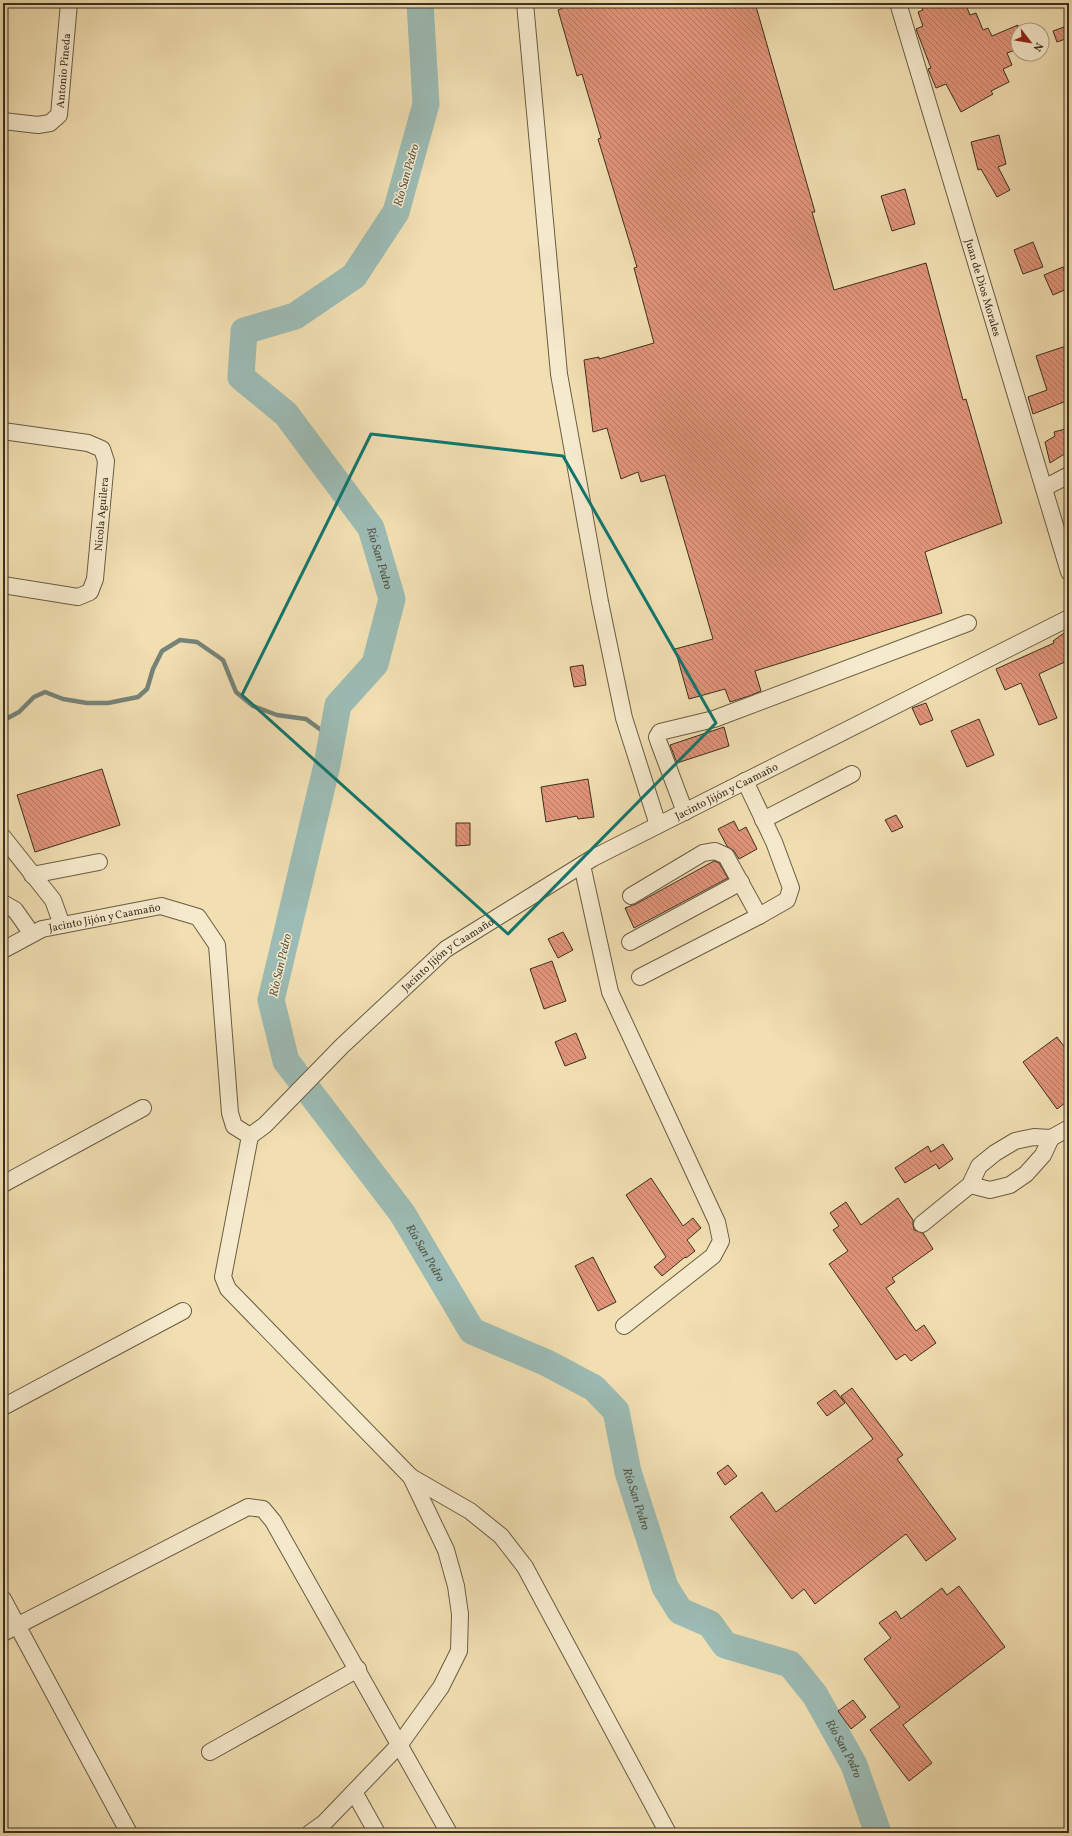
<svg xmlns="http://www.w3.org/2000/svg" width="1072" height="1836" font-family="Vollkorn,serif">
<defs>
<pattern id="building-back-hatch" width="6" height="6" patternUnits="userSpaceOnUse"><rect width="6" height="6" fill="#e1947a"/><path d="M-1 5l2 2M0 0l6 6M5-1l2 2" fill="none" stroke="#b87964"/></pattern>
</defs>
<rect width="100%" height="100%" fill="#f1dfb2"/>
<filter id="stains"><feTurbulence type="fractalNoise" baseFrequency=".005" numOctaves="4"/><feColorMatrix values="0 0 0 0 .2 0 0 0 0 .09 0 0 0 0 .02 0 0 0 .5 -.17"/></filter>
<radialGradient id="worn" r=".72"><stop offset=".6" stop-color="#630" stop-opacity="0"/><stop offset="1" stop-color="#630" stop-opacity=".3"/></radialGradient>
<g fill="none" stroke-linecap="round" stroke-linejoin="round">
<path stroke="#768379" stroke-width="4.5" d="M 3,718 L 6,719 L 19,712 L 34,697 L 45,692 L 63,699 L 87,703 L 108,703 L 138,697 L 147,689 L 153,669 L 162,651 L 180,640 L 197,642 L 223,660 L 236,692 L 253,706 L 277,715 L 306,719 L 332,738"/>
<path stroke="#9cbbb4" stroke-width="27" id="s1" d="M 420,3 L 426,104 L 396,212 L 354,276 L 295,316 L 244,331 L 241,377 L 286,414 L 371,528 L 392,599 L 375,664 L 338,705 L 327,765 L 271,1000 L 286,1061 L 402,1213 L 472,1331 L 547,1363 L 594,1388 L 616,1411 L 628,1472 L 665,1587 L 680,1611 L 710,1624 L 725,1645 L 790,1664 L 815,1695 L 854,1765 L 878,1833"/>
</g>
<g fill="url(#building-back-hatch)" stroke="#3c3020">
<path d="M 561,3 L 755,3 L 815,212 L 812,212 L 834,290 L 926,263 L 963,400 L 966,399 L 1002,523 L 925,552 L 942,613 L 755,671 L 761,691 L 749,696 L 730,702 L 725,689 L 689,699 L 675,649 L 713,639 L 665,475 L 641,482 L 638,472 L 621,479 L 607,428 L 593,432 L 584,360 L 599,357 L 599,359 L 654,343 L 634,268 L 637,267 L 598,139 L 601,138 L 582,74 L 577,76 L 558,10 L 563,8 Z"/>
<path d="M 919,3 L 965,3 L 970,15 L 976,13 L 983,30 L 988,28 L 992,36 L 1018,25 L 1018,49 L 1007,53 L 1012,65 L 1003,69 L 1009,82 L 991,91 L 993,94 L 961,112 L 946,84 L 936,88 L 928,69 L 931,68 L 916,29 L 923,26 L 918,12 L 923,10 Z"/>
<path d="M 1064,27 L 1068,38 L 1057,42 L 1053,31 Z"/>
<path d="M 999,135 L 1006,164 L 998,167 L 1010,190 L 997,197 L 981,169 L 978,170 L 971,142 Z"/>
<path d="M 905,189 L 915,224 L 892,231 L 881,196 Z"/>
<path d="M 1033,242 L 1043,267 L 1023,274 L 1014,250 Z"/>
<path d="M 1063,267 L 1069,282 L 1069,288 L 1053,295 L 1044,275 Z"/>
<path d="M 1069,345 L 1069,400 L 1033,414 L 1028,397 L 1047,390 L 1036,356 Z"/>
<path d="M 1069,428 L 1069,441 L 1064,442 L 1066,453 L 1050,463 L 1045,442 L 1055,436 L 1054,432 Z"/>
<path d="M 1064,633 L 1069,641 L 1069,660 L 1039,674 L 1057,718 L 1039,725 L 1021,683 L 1005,690 L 996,669 L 1054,643 L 1053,641 Z"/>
<path d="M 583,665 L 586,685 L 574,687 L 570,667 Z"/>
<path d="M 926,703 L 933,720 L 920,725 L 912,708 Z"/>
<path d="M 979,719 L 994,755 L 967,767 L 951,731 Z"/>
<path d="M 724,727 L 729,746 L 677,763 L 670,745 Z"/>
<path d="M 102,769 L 120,825 L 35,852 L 17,795 Z"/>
<path d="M 588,779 L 594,817 L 578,819 L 577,816 L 546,822 L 541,787 Z"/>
<path d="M 896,815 L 903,827 L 892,832 L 885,820 Z"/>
<path d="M 734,821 L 739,831 L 746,827 L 757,849 L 739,859 L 734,851 L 727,846 L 718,829 Z"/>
<path d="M 456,823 L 470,823 L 470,845 L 456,846 Z"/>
<path d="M 714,861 L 719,863 L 728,878 L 634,928 L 625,908 L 636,904 Z"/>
<path d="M 563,932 L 573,950 L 558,958 L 548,939 Z"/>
<path d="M 552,961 L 566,1001 L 544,1009 L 530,969 Z"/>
<path d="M 576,1033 L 586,1058 L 565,1066 L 555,1042 Z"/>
<path d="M 1057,1037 L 1069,1053 L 1069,1100 L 1057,1109 L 1023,1062 Z"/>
<path d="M 943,1144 L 953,1159 L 939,1169 L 936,1164 L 905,1183 L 895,1168 L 928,1146 L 931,1152 Z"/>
<path d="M 651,1178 L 683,1226 L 693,1218 L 701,1228 L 687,1240 L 695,1251 L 686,1258 L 685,1257 L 662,1276 L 654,1267 L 666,1257 L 626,1195 Z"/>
<path d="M 898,1198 L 913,1220 L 913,1225 L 914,1230 L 923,1233 L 933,1249 L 892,1278 L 895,1282 L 886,1288 L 916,1331 L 924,1325 L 936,1343 L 911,1361 L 905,1354 L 896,1360 L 829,1264 L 848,1251 L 833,1230 L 839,1226 L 830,1213 L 846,1202 L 861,1225 Z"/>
<path d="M 593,1257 L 616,1302 L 598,1311 L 575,1266 Z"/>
<path d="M 852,1388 L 903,1455 L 897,1459 L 956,1539 L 926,1561 L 906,1534 L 815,1604 L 804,1589 L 792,1599 L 730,1517 L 762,1492 L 776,1512 L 873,1439 L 841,1396 Z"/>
<path d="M 835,1390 L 845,1403 L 827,1416 L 817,1403 Z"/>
<path d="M 728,1465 L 737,1476 L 725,1485 L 717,1473 Z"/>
<path d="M 959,1586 L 1005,1647 L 903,1725 L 932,1763 L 909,1781 L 870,1730 L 900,1707 L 864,1659 L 891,1638 L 879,1623 L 896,1611 L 901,1619 L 942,1588 L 947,1595 Z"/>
<path d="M 853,1700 L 866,1717 L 851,1729 L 838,1711 Z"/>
</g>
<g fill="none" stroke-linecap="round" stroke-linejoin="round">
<defs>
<g id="minor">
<path d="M 525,3 L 559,374 L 600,602 L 624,718 L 658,825"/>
<path id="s2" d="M 898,3 L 1069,572"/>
<path id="s3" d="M 3,121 L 38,125 L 50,123 L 59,115 L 69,3"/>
<path d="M 3,431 L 88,443 L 102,449 L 106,461 L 95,579 L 90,592 L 78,597 L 3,585"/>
<path d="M 1044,488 L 1069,475"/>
<path d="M 685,812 L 659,743 L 657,737 L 660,732 L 714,719 L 968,623"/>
<path d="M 763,820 L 852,774"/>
<path d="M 3,837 L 53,900 L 62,925"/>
<path d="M 582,865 L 610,992 L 717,1222 L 721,1241 L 713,1256 L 624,1326"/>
<path d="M 32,875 L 99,862"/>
<path d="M 631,896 L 703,853 L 715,851 L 726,856 L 759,916"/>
<path d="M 3,903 L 15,910 L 32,934"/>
<path d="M 630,942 L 741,882"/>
<path id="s4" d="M 3,950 L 42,929 L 161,906 L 198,917 L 217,945 L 230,1113 L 234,1126 L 250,1136 L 265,1125 L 342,1046 L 446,949 L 593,858 L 1069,618"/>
<path d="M 640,977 L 759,916 L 787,900 L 791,888 L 774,842 L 745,781"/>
<path d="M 250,1136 L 223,1277 L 228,1289 L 411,1477 L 446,1550 L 456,1586 L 460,1614 L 459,1651 L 441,1687 L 400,1744 L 324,1823 L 310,1833"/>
<path d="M 3,1184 L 143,1108"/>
<path d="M 970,1185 L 990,1190 L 1010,1185 L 1026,1174 L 1043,1155 L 1051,1138"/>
<path d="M 922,1224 L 970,1185 L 979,1166 L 995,1153 L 1015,1141 L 1034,1137 L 1051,1138 L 1069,1128"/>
<path d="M 3,1407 L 183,1311"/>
<path d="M 411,1477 L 470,1511 L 501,1536 L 525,1567 L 668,1833"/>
<path d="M 3,1599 L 129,1833"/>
<path d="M 3,1633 L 248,1507 L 263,1509 L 273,1521 L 449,1833"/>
<path d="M 210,1752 L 358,1669"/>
<path d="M 354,1792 L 377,1833"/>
</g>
</defs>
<use href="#minor" stroke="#695c44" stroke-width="18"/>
<use href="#minor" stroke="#f6eacd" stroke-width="16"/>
</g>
<path fill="none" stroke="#0f766e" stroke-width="3" stroke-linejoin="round" d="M 371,434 L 563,456 L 716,723 L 508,934 L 242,695 Z"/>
<g text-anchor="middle" stroke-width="3" stroke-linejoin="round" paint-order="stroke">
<g font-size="11" fill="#3c3020" stroke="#f6eacd">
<text dy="4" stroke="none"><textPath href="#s3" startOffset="104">Antonio Pineda</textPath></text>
<text dy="4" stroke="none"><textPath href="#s2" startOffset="297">Juan de Dios Morales</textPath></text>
<text transform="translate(101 514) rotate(-85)" y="4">Nicola Aguilera</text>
<text dy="4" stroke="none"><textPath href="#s4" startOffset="1032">Jacinto Jijón y Caamaño</textPath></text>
<text dy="4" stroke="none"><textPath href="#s4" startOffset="108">Jacinto Jijón y Caamaño</textPath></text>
<text dy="4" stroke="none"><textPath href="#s4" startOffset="708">Jacinto Jijón y Caamaño</textPath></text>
</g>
<g font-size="12" font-style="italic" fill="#545345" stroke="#f6eacd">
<text transform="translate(406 175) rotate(-74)" y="4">Río San Pedro</text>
<text dy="4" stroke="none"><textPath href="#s1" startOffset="692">Río San Pedro</textPath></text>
<text transform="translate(280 965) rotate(-77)" y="4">Río San Pedro</text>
<text dy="4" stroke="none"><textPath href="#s1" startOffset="1460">Río San Pedro</textPath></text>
<text dy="4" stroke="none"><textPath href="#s1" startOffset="1808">Río San Pedro</textPath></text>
<text dy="4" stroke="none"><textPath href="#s1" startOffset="2156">Río San Pedro</textPath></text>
</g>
</g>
<rect width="1072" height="1836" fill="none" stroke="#f1dfb2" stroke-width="16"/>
<rect x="4" y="4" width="1064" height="1828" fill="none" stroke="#3c3020" stroke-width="2"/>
<rect x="8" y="8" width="1056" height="1820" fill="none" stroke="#3c3020"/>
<g transform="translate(1030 42) rotate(121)"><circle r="19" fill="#f6eacd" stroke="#aca088"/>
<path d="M0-3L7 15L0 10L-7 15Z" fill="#8f2418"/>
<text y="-6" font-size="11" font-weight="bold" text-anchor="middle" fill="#3c3020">N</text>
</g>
<rect width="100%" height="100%" filter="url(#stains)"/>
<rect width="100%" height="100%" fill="url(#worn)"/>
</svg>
